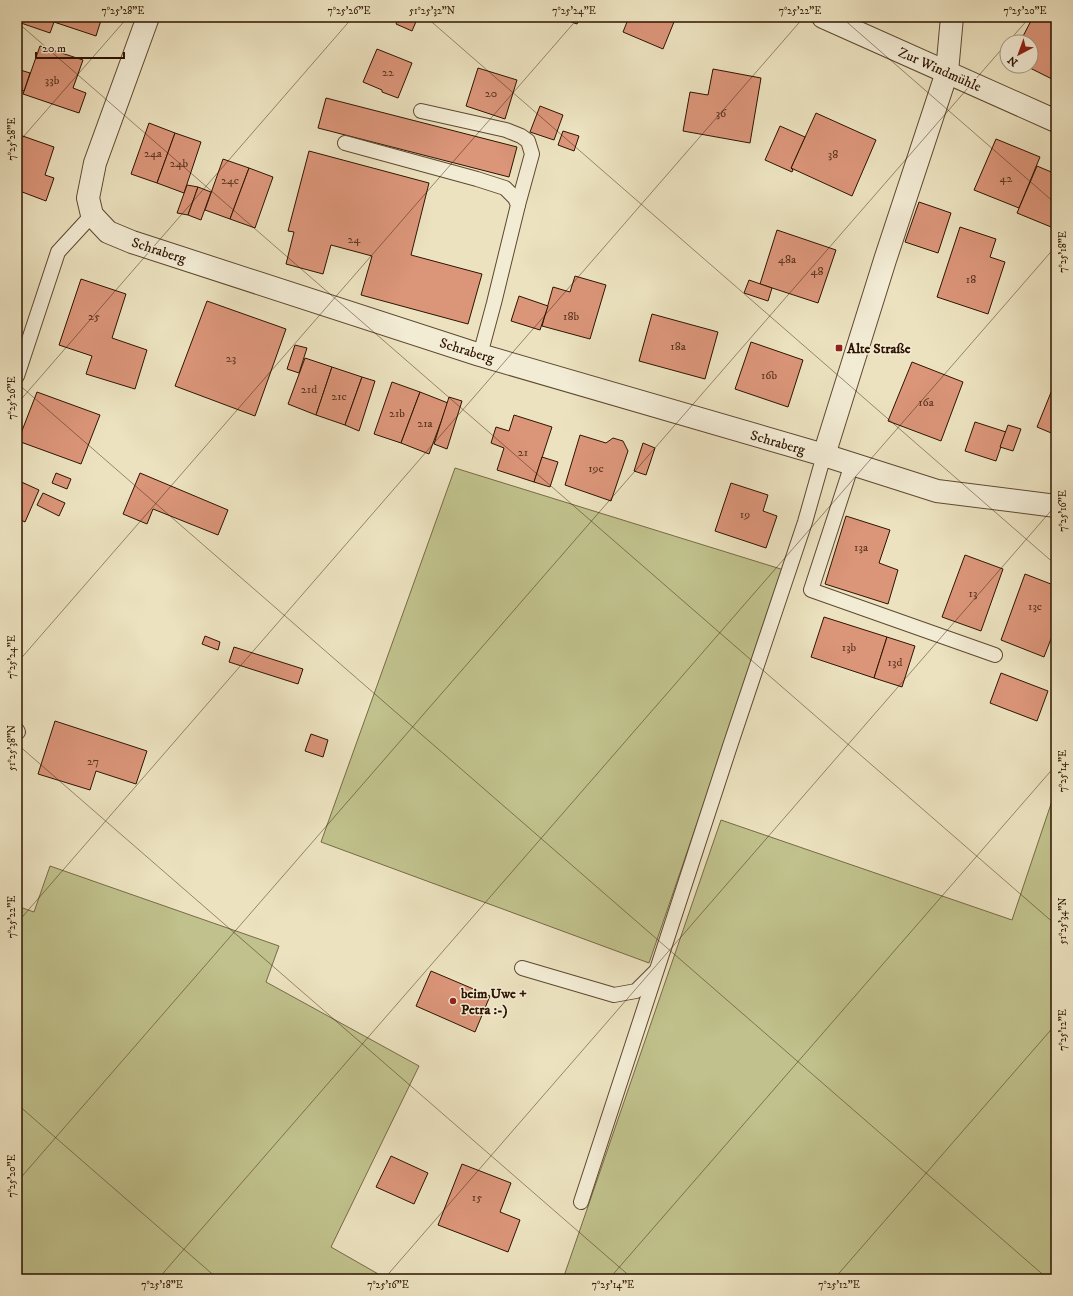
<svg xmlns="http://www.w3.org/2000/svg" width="1073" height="1296" font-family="'IM FELL DW Pica',serif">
<rect width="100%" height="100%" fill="#ece2bf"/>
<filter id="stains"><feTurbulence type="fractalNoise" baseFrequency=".005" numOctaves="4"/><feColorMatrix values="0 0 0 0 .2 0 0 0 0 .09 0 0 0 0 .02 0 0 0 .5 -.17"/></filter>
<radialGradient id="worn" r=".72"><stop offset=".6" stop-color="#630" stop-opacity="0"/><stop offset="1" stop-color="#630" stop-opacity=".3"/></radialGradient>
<g fill="#c0c18c" stroke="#776a46">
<path d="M 455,468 L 784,570 L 649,963 L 321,842 Z"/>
<path d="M 1056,789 L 1056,1279 L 563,1279 L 721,820 L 1012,920 Z"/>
<path d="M 50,866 L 279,946 L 266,982 L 419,1066 L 331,1247 L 387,1279 L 17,1279 L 17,906 L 34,912 Z"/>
</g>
<g fill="#db9579" stroke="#2e1400">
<path d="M 23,17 L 102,17 L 96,36 L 54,22 L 50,33 L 21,23 Z"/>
<path d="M 385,17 L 418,17 L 412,31 L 396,24 L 397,22 Z"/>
<path d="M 559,17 L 580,17 L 577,24 Z"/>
<path d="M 629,17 L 676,17 L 663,49 L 623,32 Z"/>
<path d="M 1033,17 L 1044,17 L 1056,23 L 1056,81 L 1026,66 L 1031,66 L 1031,42 L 1020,42 Z"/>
<path d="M 40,46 L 83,60 L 73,88 L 86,93 L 79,113 L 23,94 Z"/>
<path d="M 377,49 L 412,63 L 398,98 L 382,92 L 382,90 L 363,82 Z"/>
<path d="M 478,68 L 517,80 L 505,119 L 466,106 Z"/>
<path d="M 17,69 L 30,73 L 24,91 L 17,88 Z"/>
<path d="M 713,69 L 761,78 L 750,143 L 683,131 L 690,92 L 708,95 Z"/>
<path d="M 326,98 L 517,147 L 509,177 L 318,128 Z"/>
<path d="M 540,106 L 563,115 L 554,140 L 530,132 Z"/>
<path d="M 816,113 L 876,140 L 852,196 L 791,168 Z"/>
<path d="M 149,123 L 175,133 L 157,183 L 131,174 Z"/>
<path d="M 780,126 L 805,137 L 791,168 L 793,170 L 792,172 L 765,160 Z"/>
<path d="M 563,131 L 579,136 L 574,151 L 558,145 Z"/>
<path d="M 175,133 L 201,142 L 184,193 L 157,183 Z"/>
<path d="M 17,134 L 54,147 L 45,175 L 54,178 L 46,201 L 17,190 Z"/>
<path d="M 996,139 L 1040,157 L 1019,208 L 974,190 Z"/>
<path d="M 309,151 L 429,183 L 411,255 L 482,274 L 468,324 L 361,295 L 372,256 L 331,245 L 323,274 L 286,264 L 294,232 L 288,231 Z"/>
<path d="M 223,159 L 249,168 L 230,219 L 205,210 Z"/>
<path d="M 1037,166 L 1056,174 L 1056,229 L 1017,213 Z"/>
<path d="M 249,168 L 273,177 L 255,228 L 230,219 Z"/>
<path d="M 187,185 L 198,187 L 188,215 L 177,213 Z"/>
<path d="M 198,187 L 211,192 L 201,220 L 188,215 Z"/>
<path d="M 919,202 L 951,213 L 938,253 L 905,242 Z"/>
<path d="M 960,227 L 996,239 L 990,257 L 1005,262 L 988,314 L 937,297 Z"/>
<path d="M 777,230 L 836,250 L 818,303 L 760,284 Z"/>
<path d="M 575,276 L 606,285 L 590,339 L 542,326 L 553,287 L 570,292 Z"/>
<path d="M 81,279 L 126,294 L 112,338 L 147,350 L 135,389 L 86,374 L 92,356 L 59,345 Z"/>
<path d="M 749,280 L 772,288 L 768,301 L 744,293 Z"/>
<path d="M 519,296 L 548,306 L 540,330 L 511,321 Z"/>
<path d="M 207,301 L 286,329 L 255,416 L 175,386 Z"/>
<path d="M 652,314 L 718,332 L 705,379 L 639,361 Z"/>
<path d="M 751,342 L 803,360 L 788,407 L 735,389 Z"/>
<path d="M 295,345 L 307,348 L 299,373 L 287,369 Z"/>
<path d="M 305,358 L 332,367 L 316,415 L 288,404 Z"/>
<path d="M 912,362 L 963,382 L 941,441 L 888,421 Z"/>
<path d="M 332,367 L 362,377 L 345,425 L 316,415 Z"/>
<path d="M 362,377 L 375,381 L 359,431 L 345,425 Z"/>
<path d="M 1056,380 L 1056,435 L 1037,427 Z"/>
<path d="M 392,382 L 420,392 L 401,443 L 374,434 Z"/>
<path d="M 37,392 L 100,415 L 81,464 L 18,441 Z"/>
<path d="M 420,392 L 448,403 L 429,454 L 401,443 Z"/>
<path d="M 449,397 L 462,401 L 447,449 L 434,444 Z"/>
<path d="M 514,415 L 552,427 L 534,482 L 497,470 L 504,448 L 491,443 L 496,427 L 509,431 Z"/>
<path d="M 975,422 L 1006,432 L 996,461 L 965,451 Z"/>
<path d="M 1008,425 L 1021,429 L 1013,451 L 1000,447 Z"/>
<path d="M 580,435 L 606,443 L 613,438 L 623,441 L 628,451 L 611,501 L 565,485 Z"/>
<path d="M 643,443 L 655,448 L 646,475 L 634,471 Z"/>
<path d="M 542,457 L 558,462 L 550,487 L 534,482 Z"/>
<path d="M 56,473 L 71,479 L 67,489 L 52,483 Z"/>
<path d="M 140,473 L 228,510 L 218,535 L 153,509 L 147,524 L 123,514 Z"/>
<path d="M 17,480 L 39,490 L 25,522 L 17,518 Z"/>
<path d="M 731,483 L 768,495 L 763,511 L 777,516 L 766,548 L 715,531 Z"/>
<path d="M 43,493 L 65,503 L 59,516 L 37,505 Z"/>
<path d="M 846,516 L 890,530 L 879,563 L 898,570 L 888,604 L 825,584 Z"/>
<path d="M 965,555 L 1003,569 L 981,631 L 942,617 Z"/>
<path d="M 1025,574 L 1056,586 L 1056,626 L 1044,657 L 1001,640 Z"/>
<path d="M 824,617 L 887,637 L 874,678 L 811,657 Z"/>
<path d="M 205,636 L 220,642 L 218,650 L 202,644 Z"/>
<path d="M 887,637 L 915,646 L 902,687 L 874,678 Z"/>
<path d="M 234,647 L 303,669 L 298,684 L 229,662 Z"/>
<path d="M 1001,673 L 1048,691 L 1037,721 L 990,703 Z"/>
<path d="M 55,721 L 147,751 L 136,784 L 96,771 L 90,790 L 38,774 Z"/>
<path d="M 311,734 L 328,740 L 323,757 L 305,751 Z"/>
<path d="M 431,971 L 490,996 L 475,1032 L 416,1006 Z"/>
<path d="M 391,1156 L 428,1173 L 414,1204 L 376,1187 Z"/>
<path d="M 462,1164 L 511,1183 L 500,1212 L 520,1220 L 508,1252 L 438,1225 Z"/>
</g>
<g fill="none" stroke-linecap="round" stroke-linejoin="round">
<defs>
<g id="lane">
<path d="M 421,111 L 506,130 L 521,136 L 528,141 L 532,154 L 518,205"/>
<path d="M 345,143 L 477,179 L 505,188 L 515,198 L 518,205 L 494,303 L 480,355"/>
<path d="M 17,376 L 58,252 L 92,215"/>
<path d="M 852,464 L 811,590 L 995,655"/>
<path d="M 17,730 L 18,732"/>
<path d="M 522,968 L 614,995 L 636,991 L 655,972"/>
<path d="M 581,1202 L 730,746 L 805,522 L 824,455"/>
</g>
<g id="street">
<path d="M 148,17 L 95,163 L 88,198 L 92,215 L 108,232 L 132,242 L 480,355 L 824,455 L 937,491 L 1056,506"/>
<path d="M 823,17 L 1056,121"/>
<path d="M 824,455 L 885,260 L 947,72 L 952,17"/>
</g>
</defs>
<use href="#lane" stroke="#5e4830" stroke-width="16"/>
<use href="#street" stroke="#5e4830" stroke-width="24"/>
<use href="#lane" stroke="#f3ecd5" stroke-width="14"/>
<use href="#street" stroke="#f3ecd5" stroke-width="22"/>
</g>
<path fill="none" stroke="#2e1400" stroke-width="1" stroke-opacity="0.45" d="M 426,17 L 1056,565M 841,17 L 1056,204M 17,22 L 1056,925M 1008,42 L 1030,17M 17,144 L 128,17M 17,383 L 1048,1279M 17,404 L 353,17M 17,663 L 579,17M 17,744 L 633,1279M 17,923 L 804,17M 17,1104 L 218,1279M 17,1182 L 1007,43M 158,1279 L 1056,246M 384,1279 L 1056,505M 609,1279 L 1056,765M 834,1279 L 1056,1024"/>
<g fill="#8f2418" stroke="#f3ecd5" stroke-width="1.5">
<rect x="835" y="344" width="8" height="8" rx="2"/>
<circle cx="453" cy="1001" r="4"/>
</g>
<g text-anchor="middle" stroke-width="3" stroke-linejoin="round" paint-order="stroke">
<g font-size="12" fill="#59341e">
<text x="388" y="76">22</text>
<text x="52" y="84">33b</text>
<text x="491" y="97">20</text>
<text x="721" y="117">36</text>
<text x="153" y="157">24a</text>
<text x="833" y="158">38</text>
<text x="179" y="167">24b</text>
<text x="1006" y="182">42</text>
<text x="230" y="184">24c</text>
<text x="354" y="243">24</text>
<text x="787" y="263">48a</text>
<text x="817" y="275">48</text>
<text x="971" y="283">18</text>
<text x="94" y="320">25</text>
<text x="571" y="320">18b</text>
<text x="678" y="350">18a</text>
<text x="231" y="362">23</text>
<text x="769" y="379">16b</text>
<text x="309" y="393">21d</text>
<text x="339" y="400">21c</text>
<text x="926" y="406">16a</text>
<text x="397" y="417">21b</text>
<text x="425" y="427">21a</text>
<text x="523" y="456">21</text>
<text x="596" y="472">19c</text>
<text x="745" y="518">19</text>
<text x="861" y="551">13a</text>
<text x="973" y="597">13</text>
<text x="1035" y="610">13c</text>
<text x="849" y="651">13b</text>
<text x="895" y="666">13d</text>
<text x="93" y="765">27</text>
<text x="477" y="1201">15</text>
</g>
<g font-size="14" fill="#2e1400" stroke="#f3ecd5">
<text transform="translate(940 69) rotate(24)" y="5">Zur Windmühle</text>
<text transform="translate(159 250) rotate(18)" y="5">Schraberg</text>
<text transform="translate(467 350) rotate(17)" y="5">Schraberg</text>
<text transform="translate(778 442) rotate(16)" y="5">Schraberg</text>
</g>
<g font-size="14" font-weight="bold" fill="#2e1400" stroke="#f3ecd5" text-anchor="start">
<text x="847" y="353">Alte Straße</text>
<text x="461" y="998">beim Uwe +<tspan x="461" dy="16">Petra :-)</tspan></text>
</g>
</g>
<rect width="1073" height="1296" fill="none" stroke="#ece2bf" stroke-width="44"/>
<g transform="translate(1019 54) rotate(221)"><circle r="19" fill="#f3ecd5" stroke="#a49680"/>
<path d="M0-3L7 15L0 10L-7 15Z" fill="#8f2418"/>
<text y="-6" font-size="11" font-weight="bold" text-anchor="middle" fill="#2e1400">N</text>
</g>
<path d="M36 52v6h88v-6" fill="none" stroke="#2e1400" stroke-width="2"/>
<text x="42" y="52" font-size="12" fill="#2e1400" stroke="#f3ecd5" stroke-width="3" paint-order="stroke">20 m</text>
<rect x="22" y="22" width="1029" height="1252" fill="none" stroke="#2e1400" stroke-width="1.5"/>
<g font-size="10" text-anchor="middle" fill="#2e1400">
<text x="123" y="14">7°25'28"E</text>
<text x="349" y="14">7°25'26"E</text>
<text x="432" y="14">51°25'32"N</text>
<text x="574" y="14">7°25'24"E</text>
<text x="800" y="14">7°25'22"E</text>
<text x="1025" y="14">7°25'20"E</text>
<text transform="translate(11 139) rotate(-90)" y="4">7°25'28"E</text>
<text transform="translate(1062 252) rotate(-90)" y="4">7°25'18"E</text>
<text transform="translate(11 398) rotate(-90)" y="4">7°25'26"E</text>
<text transform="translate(1062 511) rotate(-90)" y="4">7°25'16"E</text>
<text transform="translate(11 657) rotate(-90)" y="4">7°25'24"E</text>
<text transform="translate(11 748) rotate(-90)" y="4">51°25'38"N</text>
<text transform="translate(1062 771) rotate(-90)" y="4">7°25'14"E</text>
<text transform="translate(11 917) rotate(-90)" y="4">7°25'22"E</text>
<text transform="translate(1062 921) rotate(-90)" y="4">51°25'34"N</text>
<text transform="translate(1062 1030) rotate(-90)" y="4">7°25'12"E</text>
<text transform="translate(11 1176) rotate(-90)" y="4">7°25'20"E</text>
<text x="162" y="1288">7°25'18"E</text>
<text x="388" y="1288">7°25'16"E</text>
<text x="613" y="1288">7°25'14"E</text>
<text x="839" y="1288">7°25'12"E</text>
</g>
<rect width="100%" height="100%" filter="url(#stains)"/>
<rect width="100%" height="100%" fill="url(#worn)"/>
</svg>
